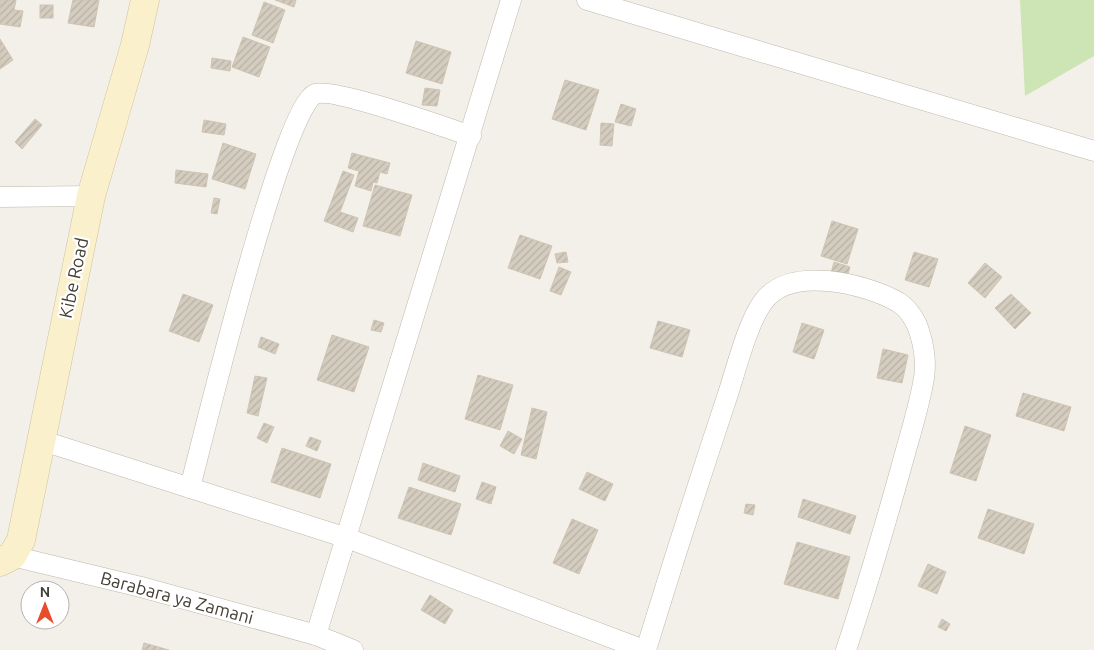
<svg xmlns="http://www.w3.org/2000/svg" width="1094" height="650" font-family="Ubuntu,sans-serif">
<defs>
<pattern id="building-hatch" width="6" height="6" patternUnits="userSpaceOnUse" patternTransform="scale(1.25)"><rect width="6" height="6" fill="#d4ccbf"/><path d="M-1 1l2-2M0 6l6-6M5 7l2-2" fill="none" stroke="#b7b0a5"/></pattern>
</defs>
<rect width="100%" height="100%" fill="#f3f0e9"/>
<path fill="#cde4b5" d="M 1020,0 L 1094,0 L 1094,56 L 1025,96 Z"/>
<g fill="url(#building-hatch)" stroke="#cec4b3">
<path d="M 0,0 L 16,0 L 14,10 L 23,11 L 20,27 L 0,24 Z"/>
<path d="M 73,0 L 99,0 L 94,27 L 68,23 Z"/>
<path d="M 275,0 L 296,0 L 294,7 Z"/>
<path d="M 264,2 L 285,10 L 273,43 L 252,35 Z"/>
<rect x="40" y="5" width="13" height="13"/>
<path d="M 243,37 L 270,47 L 259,77 L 232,67 Z"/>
<path d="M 0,39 L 13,60 L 0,69 Z"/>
<path d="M 416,41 L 451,52 L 442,84 L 406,73 Z"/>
<path d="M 212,58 L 231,61 L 230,71 L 211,68 Z"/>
<path d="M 565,80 L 599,90 L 586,130 L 552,119 Z"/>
<path d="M 425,88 L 440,90 L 437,106 L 422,105 Z"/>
<path d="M 621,104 L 636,109 L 631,126 L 615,122 Z"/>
<path d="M 35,119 L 42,125 L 22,149 L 15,142 Z"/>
<path d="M 204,120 L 226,124 L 224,135 L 202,132 Z"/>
<path d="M 601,123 L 614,124 L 612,146 L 600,145 Z"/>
<path d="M 223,143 L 256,154 L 245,189 L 212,179 Z"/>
<path d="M 352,153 L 390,163 L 387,174 L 380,172 L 377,183 L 373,182 L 371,191 L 355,186 L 359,171 L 348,168 Z"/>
<path d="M 176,170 L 208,174 L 206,187 L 175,183 Z"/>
<path d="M 343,171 L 354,175 L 340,212 L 358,218 L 353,232 L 324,221 Z"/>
<path d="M 375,185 L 412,195 L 400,236 L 363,226 Z"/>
<path d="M 214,198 L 220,199 L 217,214 L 211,213 Z"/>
<path d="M 832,221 L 858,229 L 847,264 L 821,256 Z"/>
<path d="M 520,235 L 552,246 L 540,279 L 508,268 Z"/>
<path d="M 566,252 L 568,262 L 557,263 L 555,254 Z"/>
<path d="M 914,252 L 938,259 L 929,287 L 905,280 Z"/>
<path d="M 834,262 L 850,267 L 847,277 L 831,273 Z"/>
<path d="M 985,263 L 1002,277 L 985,298 L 968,283 Z"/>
<path d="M 559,267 L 571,272 L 561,295 L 550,291 Z"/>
<path d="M 183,294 L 213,305 L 199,342 L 169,331 Z"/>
<path d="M 1011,294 L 1031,313 L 1015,329 L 995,308 Z"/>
<path d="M 374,320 L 384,323 L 381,332 L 371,330 Z"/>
<path d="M 658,321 L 690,330 L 682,357 L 650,348 Z"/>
<path d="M 802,323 L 824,330 L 814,359 L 793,352 Z"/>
<path d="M 332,335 L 369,347 L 354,392 L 317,380 Z"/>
<path d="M 261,337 L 279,344 L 275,354 L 258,347 Z"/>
<path d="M 883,349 L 908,355 L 902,383 L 877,378 Z"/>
<path d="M 478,375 L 513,385 L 500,430 L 465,419 Z"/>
<path d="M 255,376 L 267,378 L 258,416 L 247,413 Z"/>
<path d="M 1023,393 L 1071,407 L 1064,431 L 1016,416 Z"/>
<path d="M 532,408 L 547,412 L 536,459 L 521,455 Z"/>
<path d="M 264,423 L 274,427 L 267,443 L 257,438 Z"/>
<path d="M 965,426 L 991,435 L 976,481 L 950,473 Z"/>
<path d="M 508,431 L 522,439 L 514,454 L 500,446 Z"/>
<path d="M 310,437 L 321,441 L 317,451 L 306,446 Z"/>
<path d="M 282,448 L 331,464 L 320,498 L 271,482 Z"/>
<path d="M 423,463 L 460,476 L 455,492 L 418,480 Z"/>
<path d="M 587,472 L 613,484 L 605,501 L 579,489 Z"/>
<path d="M 482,482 L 496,487 L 491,504 L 476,499 Z"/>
<path d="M 409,487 L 461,504 L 451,535 L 398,518 Z"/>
<path d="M 803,499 L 856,516 L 850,534 L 798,517 Z"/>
<path d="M 746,504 L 755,505 L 753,515 L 744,513 Z"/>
<path d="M 988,509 L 1034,524 L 1024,554 L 978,538 Z"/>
<path d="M 572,519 L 598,530 L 579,574 L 553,563 Z"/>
<path d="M 797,542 L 850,557 L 838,599 L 784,584 Z"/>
<path d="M 928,564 L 946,572 L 937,594 L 918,586 Z"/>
<path d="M 430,595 L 453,610 L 445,624 L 421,610 Z"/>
<path d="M 942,619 L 950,624 L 946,631 L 938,627 Z"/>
<path d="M 144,643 L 169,650 L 142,650 Z"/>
</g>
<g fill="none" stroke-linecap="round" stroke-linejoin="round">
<defs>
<g id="street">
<path d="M 587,0 L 1094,151"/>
<path d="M 0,197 L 91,196"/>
<path d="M 40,440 L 347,538 L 644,650"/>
<path d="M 190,488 C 203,437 283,107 315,94 C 332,87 447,128 471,136"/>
<path d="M 12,556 L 141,587 L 316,635 L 353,650"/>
<path d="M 316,635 L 511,0"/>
<path d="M 646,650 C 672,565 699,481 727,397 C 736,370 747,324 763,302 C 789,265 864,283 898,302 C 909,309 917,322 920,334 C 924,347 926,364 924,378 C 919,408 909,438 901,468 C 884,529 866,590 846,650"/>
</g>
<path id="secondary" d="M 0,562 L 12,556 L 21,540 L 91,196 L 135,45 L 145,0"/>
</defs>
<use href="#street" stroke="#beb8ac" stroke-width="21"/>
<use href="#secondary" stroke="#cfc39c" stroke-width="29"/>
<use href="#street" stroke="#fff" stroke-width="20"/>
<use href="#secondary" stroke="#faf0cc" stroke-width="28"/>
</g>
<g text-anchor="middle" stroke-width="4.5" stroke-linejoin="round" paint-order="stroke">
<g font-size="18" fill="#464138" stroke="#fff">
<text transform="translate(74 278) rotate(-78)" y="6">Kibe Road</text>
<text transform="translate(177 598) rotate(15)" y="6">Barabara ya Zamani</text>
</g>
</g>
<g transform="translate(45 605)"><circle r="24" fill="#ffffff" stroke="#b5b3af"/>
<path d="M0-4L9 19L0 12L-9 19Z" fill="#e84c2b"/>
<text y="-8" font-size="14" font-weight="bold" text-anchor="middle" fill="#464138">N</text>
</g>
</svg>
